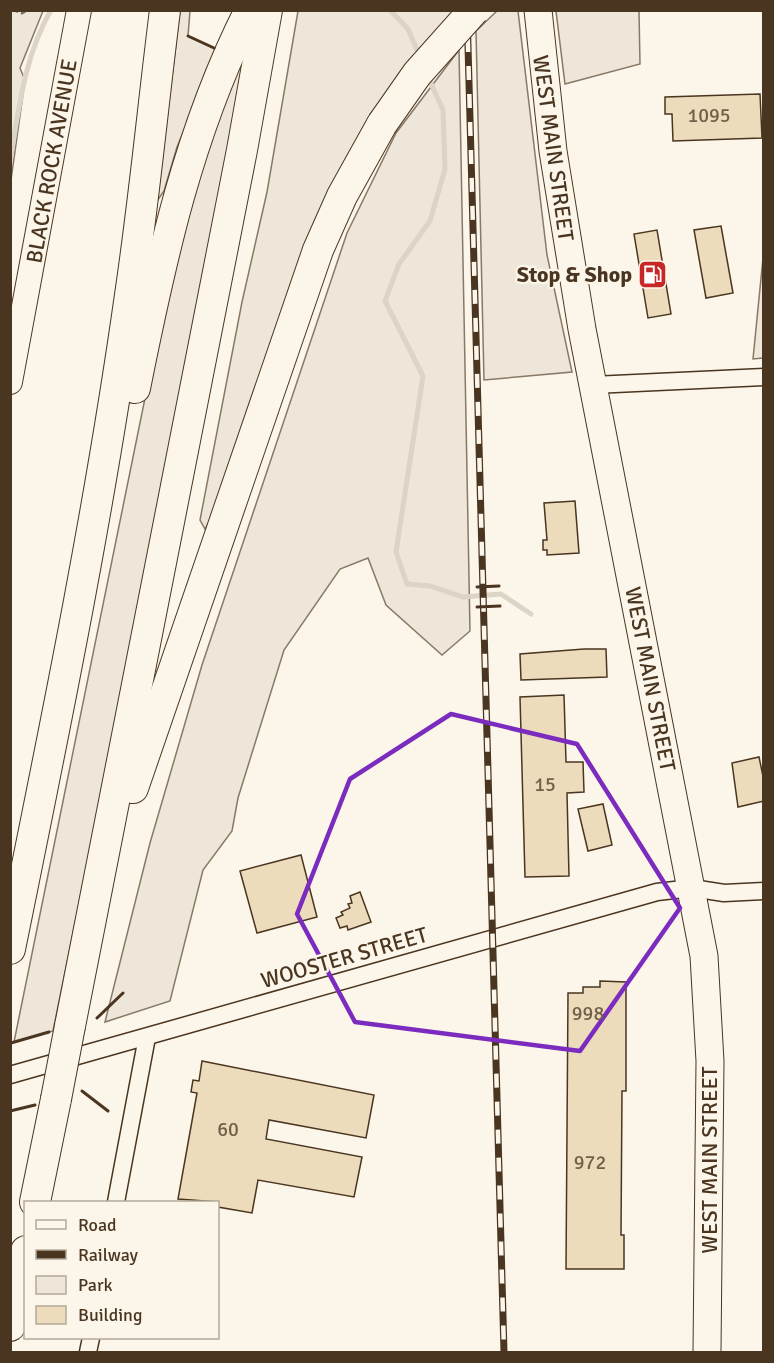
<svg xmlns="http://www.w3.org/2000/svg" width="774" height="1363" font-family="Signika,sans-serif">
<rect width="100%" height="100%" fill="#fbf6e9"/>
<g fill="#ede6d9" stroke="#887966" stroke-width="1.5">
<path d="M 11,10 L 43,11 L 20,68 L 25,80 L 11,180 Z"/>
<path d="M 498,10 L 518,11 L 547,255 L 572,372 L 484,380 L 476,31 Z"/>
<path d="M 180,11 L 190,11 L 188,36 L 214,48 L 217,52 L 177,147 L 164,191 L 157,201 Z"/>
<path d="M 298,11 L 458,11 L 416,59 L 223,497 L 205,529 L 200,520 L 242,302 L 267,192 Z"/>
<path d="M 556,11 L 639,11 L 640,64 L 565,84 Z"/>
<path d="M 459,50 L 470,631 L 442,655 L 386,605 L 368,558 L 340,569 L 284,650 L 238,798 L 232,831 L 203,870 L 170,1001 L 105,1022 L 150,843 L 202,665 L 347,233 L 396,133 Z"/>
<path d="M 237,62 L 244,69 L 228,174 L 53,1031 L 14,1042 L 165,300 L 191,195 Z"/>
<path d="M 763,258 L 763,358 L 753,359 Z"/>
</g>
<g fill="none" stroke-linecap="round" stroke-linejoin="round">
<g stroke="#dcd4c6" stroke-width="5">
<path d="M 390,10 L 408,29 L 420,57"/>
<path d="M 428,77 L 443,110 L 445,169 L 430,221 L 399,264 L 385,301 L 423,376 L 396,552 L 407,584 L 430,586 L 463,597 L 501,594 L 531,614"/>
<path d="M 10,161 C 19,109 24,57 51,10"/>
</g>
</g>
<g fill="#ecdcbc" stroke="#4a3520" stroke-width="1.5">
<path d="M 760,94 L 762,138 L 673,141 L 672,114 L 665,114 L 665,97 Z"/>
<path d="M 721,226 L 733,293 L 706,298 L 694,230 Z"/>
<path d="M 657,230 L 671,314 L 648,318 L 634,234 Z"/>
<path d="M 575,501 L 579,553 L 547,555 L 547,550 L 543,550 L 543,540 L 547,540 L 544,503 Z"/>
<path d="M 584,649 L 606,649 L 607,677 L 521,680 L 520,654 Z"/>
<path d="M 564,695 L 566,762 L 583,762 L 584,792 L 567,793 L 569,876 L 525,877 L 520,697 Z"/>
<path d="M 759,757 L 764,781 L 764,801 L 738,807 L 732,763 Z"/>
<path d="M 603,804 L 612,845 L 588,851 L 578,809 Z"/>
<path d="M 301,855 L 317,917 L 257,933 L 240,871 Z"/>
<path d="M 360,892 L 371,922 L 348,930 L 347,926 L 340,928 L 336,918 L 343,915 L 341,912 L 350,908 L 348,904 L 352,903 L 350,896 Z"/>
<path d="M 600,981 L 626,982 L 626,1091 L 622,1091 L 621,1235 L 624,1235 L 624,1269 L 566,1269 L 568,993 L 583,993 L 583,987 L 600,987 Z"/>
<path d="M 202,1061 L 374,1095 L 366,1138 L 269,1120 L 266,1139 L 362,1157 L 354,1197 L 258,1180 L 252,1213 L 218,1207 L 218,1202 L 178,1199 L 197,1093 L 191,1092 L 193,1080 L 199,1081 Z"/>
</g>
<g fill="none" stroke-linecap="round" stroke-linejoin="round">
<defs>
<g id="street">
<path d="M 593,385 L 764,377"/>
<path d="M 10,1075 L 657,892 L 692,888 L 724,893 L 764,891"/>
<path d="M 116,1202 L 147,1037"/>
<path d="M 88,1352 L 91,1338"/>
</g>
<path id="secondary" d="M 10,382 L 79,10"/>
<path id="primary" d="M 538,10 L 553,151 L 582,329 L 704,956 L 710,1061 L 707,1352"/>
<g id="highway">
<path d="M 135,388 C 161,258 189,130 250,10"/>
<path d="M 133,788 L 318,250 L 342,196 L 382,124"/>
<path d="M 10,949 C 54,732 99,515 130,295 C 144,201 153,105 165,10"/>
<path d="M 70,1026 L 242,150 L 267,10"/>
<path d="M 35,1202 L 56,1099"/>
<path d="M 10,1326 L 26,1251"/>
</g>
</defs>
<use href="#street" stroke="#4a3520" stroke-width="19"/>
<use href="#secondary" stroke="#4a3520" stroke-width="26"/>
<use href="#primary" stroke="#4a3520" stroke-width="29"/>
<use href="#highway" stroke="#4a3520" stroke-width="32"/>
<path stroke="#7f6f5c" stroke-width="3" stroke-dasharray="4.5 3" stroke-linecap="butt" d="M 14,10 L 22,13 L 28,10"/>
<use href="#street" stroke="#fbf6e9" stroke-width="16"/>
<use href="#secondary" stroke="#fbf6e9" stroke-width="24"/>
<use href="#primary" stroke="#fbf6e9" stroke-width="27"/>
<use href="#highway" stroke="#fbf6e9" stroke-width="30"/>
<defs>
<path id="rail" d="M 467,10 L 504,1352"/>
</defs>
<use href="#rail" stroke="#4a3520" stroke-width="7"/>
<use href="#rail" stroke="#fbf6e9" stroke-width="4.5" stroke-dasharray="14" stroke-linecap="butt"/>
<defs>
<g id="highway-bridge">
<path d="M 382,124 L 417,74 L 474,10"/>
<path d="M 56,1099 L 70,1026"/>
</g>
</defs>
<use href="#highway-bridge" stroke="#4a3520" stroke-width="32" stroke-linecap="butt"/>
<use href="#highway-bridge" stroke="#fbf6e9" stroke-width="30"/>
<g stroke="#4a3520" stroke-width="3">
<path d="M 188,36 L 214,48"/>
<path d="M 477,587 L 499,586"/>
<path d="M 477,607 L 500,606"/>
<path d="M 97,1018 L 123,993"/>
<path d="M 11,1043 L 49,1032"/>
<path d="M 82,1091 L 108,1111"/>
<path d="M 10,1111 L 35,1105"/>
</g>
</g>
<path fill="none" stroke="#7b2cbf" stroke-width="4.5" stroke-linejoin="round" d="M 451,714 L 577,744 L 680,908 L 580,1051 L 355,1022 L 297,914 L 350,779 Z"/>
<defs>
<symbol id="fuel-square" viewBox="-11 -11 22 22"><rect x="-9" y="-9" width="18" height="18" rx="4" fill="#c62828" stroke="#fbf6e9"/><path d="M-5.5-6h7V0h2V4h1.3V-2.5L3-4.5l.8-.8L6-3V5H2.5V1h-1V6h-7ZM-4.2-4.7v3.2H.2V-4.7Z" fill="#fff"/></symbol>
</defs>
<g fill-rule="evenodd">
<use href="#fuel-square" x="636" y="258" width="33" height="33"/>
</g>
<g text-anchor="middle" stroke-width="4.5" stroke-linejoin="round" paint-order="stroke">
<g font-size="20" fill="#725f47">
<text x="709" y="122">1095</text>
<text x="545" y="791">15</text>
<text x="588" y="1020">998</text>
<text x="228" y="1136">60</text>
<text x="590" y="1169">972</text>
</g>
<g font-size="22" fill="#4a3520" stroke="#fbf6e9">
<text transform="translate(554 148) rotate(82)" y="8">WEST MAIN STREET</text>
<text transform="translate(51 161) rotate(-80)" y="8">BLACK ROCK AVENUE</text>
<text transform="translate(651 679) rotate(79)" y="8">WEST MAIN STREET</text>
<text transform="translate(344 957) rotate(-16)" y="8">WOOSTER STREET</text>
<text transform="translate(709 1160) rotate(-90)" y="8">WEST MAIN STREET</text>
</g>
<g font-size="22" font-weight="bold" fill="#4a3520" stroke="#fbf6e9" text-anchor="end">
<text x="632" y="282">Stop &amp; Shop</text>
</g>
</g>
<rect width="774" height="1363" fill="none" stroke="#4a3520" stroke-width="24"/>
<rect x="24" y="1201" width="195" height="138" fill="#fbf6e9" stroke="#b4a999" stroke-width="1.5"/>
<rect x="36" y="1220" width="30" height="9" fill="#fbf6e9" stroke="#b4a999" stroke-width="1.5"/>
<text x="78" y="1231" font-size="18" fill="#4a3520">Road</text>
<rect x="36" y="1250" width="30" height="9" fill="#4a3520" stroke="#b4a999" stroke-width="1.5"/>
<text x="78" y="1261" font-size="18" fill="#4a3520">Railway</text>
<rect x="36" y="1276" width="30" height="18" fill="#ede6d9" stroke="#b4a999" stroke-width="1.5"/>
<text x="78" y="1291" font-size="18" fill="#4a3520">Park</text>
<rect x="36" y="1306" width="30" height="18" fill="#ecdcbc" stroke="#b4a999" stroke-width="1.5"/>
<text x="78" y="1321" font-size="18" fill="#4a3520">Building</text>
</svg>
